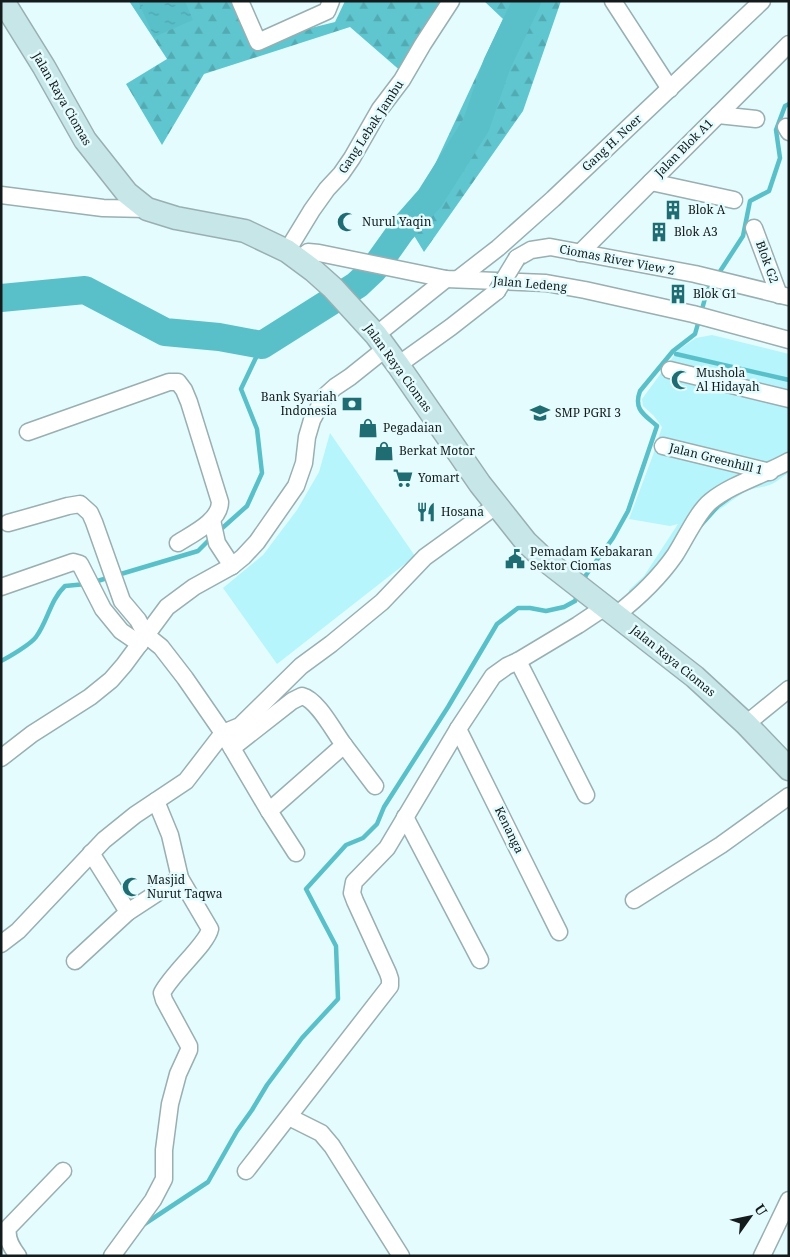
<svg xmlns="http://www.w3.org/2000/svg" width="790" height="1257" font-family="'Noto Serif',serif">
<defs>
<pattern id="forest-firs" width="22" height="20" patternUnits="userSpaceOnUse" patternTransform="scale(1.25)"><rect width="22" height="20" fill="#5fc6d0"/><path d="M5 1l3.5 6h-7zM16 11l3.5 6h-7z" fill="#52aab2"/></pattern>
<pattern id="water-ripples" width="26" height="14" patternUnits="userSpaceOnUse" patternTransform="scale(1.25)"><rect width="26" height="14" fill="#59c0ca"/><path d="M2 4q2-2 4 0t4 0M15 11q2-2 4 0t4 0" fill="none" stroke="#4da4ad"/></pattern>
</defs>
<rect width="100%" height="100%" fill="#e5fcfe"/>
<g fill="#b5f5fb">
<path d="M 712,335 L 789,354 L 789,473 C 783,476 778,481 772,484 C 763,488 754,487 745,492 C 732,499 718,513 704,517 L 628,597 L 629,590 L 644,576 L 678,524 L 670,526 L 629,519 L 653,455 L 662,427 L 654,416 L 643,406 L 642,399 L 678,350 L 696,338 Z"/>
<path d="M 330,433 L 415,556 L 277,664 L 223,588 L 263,555 L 297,510 L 319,472 Z"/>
</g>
<g fill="url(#forest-firs)">
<path d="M 129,1 L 236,1 L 254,42 L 335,22 L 345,1 L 453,1 L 403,73 L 350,27 L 204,74 L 162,145 L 126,84 L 167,59 Z"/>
<path d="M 484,1 L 561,1 L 523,111 L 424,252 L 407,224 L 503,19 Z"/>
</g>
<path fill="url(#water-ripples)" d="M 138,1 L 185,1 L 193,20 L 154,37 Z"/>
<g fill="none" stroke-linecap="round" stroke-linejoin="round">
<g stroke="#59c0ca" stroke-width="4.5">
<path d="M 717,276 L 743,236 L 750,201 L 769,191 L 780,158 L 776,130 L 785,106 L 789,104"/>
<path d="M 701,313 L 707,291 L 713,283"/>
<path d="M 676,354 L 789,380"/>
<path d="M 701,525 L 718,506 L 729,498"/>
<path d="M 219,531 L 247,506 L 262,473 L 257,429 L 241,389 L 262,345"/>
<path d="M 94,582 L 198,551 L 211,538"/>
<path d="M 583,582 L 586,575 L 613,538 L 628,511 L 657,426 C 645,415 633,410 640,391 L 673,351 L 695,334 L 699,320"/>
<path d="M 1,661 C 9,657 31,644 36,637 C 48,621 50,600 65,586 L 86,584"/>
<path d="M 143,1225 L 208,1182 L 237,1131 L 252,1110 L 267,1085 L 302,1038 L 338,999 L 336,946 L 306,889 L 346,845 L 363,838 L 377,824 L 384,807 L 448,707 L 497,624 L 518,608 L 530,608 L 546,611 L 564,607 L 575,601 L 578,594"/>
</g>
<path stroke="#59c0ca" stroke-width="28" d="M 1,298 L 85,290 L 165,332 L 219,337 L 262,345 L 357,285 L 374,269 L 401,231 L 430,198 L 476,125 L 497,64 L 527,1"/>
<defs>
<g id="street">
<path d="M 240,1 L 258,42 L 327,11 L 331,1"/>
<path d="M 613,1 L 670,89"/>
<path d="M 718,115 L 756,119"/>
<path d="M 786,127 L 789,132"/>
<path d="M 651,182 L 734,200"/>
<path d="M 1,195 L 103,208 L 147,209"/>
<path d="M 754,228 L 779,295"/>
<path d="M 287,251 L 312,210 L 327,189 L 341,174 L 352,158 L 380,109 L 402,80 L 423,44 L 451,1"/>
<path d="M 580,253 L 789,44"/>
<path d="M 517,258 L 531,250 L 550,247 L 695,274 L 789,297"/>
<path d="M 300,260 L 308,252 L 319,253 L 446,279 L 546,283 L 585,290 L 693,314 L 789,340"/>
<path d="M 458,279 L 498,248 L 553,199 L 762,1"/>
<path d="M 376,335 L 446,279"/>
<path d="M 398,365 L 451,327 L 497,291"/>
<path d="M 670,370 L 789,399"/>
<path d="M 28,432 L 169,382 L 178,382 L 184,390 L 189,402 L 220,502 C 220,521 192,534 178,543"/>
<path d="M 663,446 L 770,472"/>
<path d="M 212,520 L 217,543 L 232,566"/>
<path d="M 8,523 L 68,506 L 80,504 L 90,513 L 94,522 L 122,601 L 138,620 L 146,635 L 161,647 L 185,678 L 223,733 L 269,811 L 296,853"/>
<path d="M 1,587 L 73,562 L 80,564 L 103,609 L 121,631 L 140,644"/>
<path d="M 616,615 C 638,598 659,578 675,555 C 685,540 697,512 711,501 C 732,484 764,475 789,461"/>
<path d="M 518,661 L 586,795"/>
<path d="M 746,724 L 789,689"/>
<path d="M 458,729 L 559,932"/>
<path d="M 344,745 L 375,786"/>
<path d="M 232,748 L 292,701 L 302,696 C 318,700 334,732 344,745 L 269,811"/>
<path d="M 1,758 L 32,734 L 90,697 L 111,680 L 124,665 L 167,607 L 194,587 L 232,566 L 243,557 L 257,542 L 296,486 L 304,463 L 307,437 L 312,420 L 325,396 L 335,387 L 350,377 L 385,349"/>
<path d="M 405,817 L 480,960"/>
<path d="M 91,853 L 128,912"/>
<path d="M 634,900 L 721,845 L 789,796"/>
<path d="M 1,944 L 18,931 L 104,840 L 135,815 L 186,781 L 223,733 L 240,726 L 301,666 L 331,644 L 382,602 L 425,557 L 497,505"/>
<path d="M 75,961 L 128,912 L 180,878"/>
<path d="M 289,1117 L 321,1133 L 332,1146 L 401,1256"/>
<path d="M 246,1171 L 390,986 L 390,979 L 388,973 L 355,901 L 352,893 L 354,882 L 387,848 L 458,729 L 493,676 L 507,666 L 518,661 L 578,625 L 605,607"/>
<path d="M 18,1256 C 12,1248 6,1239 8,1228 L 63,1171"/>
<path d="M 112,1256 L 153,1200 L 164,1179 L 164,1150 L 170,1104 L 178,1074 L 189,1050 L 189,1046 L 164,1000 L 162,993 C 172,973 207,944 210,929 L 180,878 L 170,835 L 156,801"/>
<path d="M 762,1256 L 789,1200"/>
</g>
<path id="secondary" d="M 3,1 L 44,67 L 85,140 L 127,193 L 147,209 L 176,218 L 245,231 L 287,251 L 314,271 L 333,288 L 376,335 L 398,365 L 480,484 L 526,542 L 545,560 L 695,677 L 746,724 L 789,769"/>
</defs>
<use href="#street" stroke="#99afb1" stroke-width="19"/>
<use href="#secondary" stroke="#99afb1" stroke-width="25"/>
<use href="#street" stroke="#fff" stroke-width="16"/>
<use href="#secondary" stroke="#c6e6e8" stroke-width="22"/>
<defs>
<path id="street-bridge" d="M 497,291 L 517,258"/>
</defs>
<use href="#street-bridge" stroke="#99afb1" stroke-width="19" stroke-linecap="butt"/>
<use href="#street-bridge" stroke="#fff" stroke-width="16"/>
</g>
<defs>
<symbol id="building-bare" viewBox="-9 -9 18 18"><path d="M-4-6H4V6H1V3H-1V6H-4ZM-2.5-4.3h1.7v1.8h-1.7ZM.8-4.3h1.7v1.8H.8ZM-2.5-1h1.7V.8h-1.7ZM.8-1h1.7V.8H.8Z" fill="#206c73" stroke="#e5fcfe" stroke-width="2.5" paint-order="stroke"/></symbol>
<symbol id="mosque-bare" viewBox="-9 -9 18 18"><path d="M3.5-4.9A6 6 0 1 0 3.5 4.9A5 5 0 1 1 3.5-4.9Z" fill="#206c73" stroke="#e5fcfe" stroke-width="2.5" paint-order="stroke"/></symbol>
<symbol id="bank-bare" viewBox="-9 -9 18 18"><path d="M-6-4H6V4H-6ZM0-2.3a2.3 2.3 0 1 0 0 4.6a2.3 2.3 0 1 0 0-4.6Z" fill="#206c73" stroke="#e5fcfe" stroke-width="2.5" paint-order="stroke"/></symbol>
<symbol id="school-bare" viewBox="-9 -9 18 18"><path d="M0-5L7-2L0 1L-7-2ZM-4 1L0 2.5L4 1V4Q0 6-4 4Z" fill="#206c73" stroke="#e5fcfe" stroke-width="2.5" paint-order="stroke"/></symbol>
<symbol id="shop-bare" viewBox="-9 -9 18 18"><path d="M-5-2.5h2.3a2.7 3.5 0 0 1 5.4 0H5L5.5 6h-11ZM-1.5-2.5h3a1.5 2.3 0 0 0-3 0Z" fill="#206c73" stroke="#e5fcfe" stroke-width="2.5" paint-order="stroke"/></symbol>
<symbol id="supermarket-bare" viewBox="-9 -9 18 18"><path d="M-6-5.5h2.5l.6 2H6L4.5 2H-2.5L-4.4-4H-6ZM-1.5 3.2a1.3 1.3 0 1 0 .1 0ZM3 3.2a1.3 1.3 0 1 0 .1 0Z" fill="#206c73" stroke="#e5fcfe" stroke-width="2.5" paint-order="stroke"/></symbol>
<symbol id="restaurant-bare" viewBox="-9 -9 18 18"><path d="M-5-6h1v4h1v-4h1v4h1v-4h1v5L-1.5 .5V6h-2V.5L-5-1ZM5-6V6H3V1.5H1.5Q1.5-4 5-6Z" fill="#206c73" stroke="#e5fcfe" stroke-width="2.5" paint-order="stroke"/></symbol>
<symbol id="civic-bare" viewBox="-9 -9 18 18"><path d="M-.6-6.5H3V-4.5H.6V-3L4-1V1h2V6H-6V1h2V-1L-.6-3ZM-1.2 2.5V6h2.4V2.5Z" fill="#206c73" stroke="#e5fcfe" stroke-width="2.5" paint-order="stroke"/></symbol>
</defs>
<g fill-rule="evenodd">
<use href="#building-bare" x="659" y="196" width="28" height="28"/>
<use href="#mosque-bare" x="333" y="208" width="28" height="28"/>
<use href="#building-bare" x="645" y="218" width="28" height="28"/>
<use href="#building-bare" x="664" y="280" width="28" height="28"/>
<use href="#mosque-bare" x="667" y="366" width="28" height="28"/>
<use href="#bank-bare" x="338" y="390" width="28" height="28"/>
<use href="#school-bare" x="526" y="399" width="28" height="28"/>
<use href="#shop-bare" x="354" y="414" width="28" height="28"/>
<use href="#shop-bare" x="370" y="437" width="28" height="28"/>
<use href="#supermarket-bare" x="389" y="464" width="28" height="28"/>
<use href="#restaurant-bare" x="412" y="498" width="28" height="28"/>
<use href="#civic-bare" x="501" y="545" width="28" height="28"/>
<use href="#mosque-bare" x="118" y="873" width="28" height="28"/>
</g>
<g text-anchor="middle" stroke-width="5" stroke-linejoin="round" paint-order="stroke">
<g font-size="12" fill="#131b1c" stroke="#e5fcfe">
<text transform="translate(62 99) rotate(60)" y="4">Jalan Raya Ciomas</text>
<text transform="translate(371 127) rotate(-57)" y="4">Gang Lebak Jambu</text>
<text transform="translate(612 143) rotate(-43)" y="4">Gang H. Noer</text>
<text transform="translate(684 148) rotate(-45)" y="4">Jalan Blok A1</text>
<text transform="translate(617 260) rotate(11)" y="4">Ciomas River View 2</text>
<text transform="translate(767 262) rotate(70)" y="4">Blok G2</text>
<text transform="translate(530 284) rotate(5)" y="4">Jalan Ledeng</text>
<text transform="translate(398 368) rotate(54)" y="4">Jalan Raya Ciomas</text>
<text transform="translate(716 459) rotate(14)" y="4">Jalan Greenhill 1</text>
<text transform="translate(673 661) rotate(39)" y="4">Jalan Raya Ciomas</text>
<text transform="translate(509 830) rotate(64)" y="4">Kenanga</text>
</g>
<g font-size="12" fill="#131b1c" stroke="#e5fcfe" text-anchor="start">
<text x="688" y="214">Blok A</text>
<text x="362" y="226">Nurul Yaqin</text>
<text x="674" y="236">Blok A3</text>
<text x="693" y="298">Blok G1</text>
<text x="696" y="377">Mushola<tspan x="696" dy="14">Al Hidayah</tspan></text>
<text x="337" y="401" text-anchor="end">Bank Syariah<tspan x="337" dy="14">Indonesia</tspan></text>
<text x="555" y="417">SMP PGRI 3</text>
<text x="383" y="432">Pegadaian</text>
<text x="399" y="455">Berkat Motor</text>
<text x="418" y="482">Yomart</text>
<text x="441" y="516">Hosana</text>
<text x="530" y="556">Pemadam Kebakaran<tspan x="530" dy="14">Sektor Ciomas</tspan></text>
<text x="147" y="884">Masjid<tspan x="147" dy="14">Nurut Taqwa</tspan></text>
</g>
</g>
<rect width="790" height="1257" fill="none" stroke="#131b1c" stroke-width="5"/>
<g transform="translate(750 1217) rotate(57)" stroke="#e5fcfe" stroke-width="4" paint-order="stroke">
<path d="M0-4L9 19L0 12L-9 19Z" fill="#131b1c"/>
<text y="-8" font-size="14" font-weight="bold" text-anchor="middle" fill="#131b1c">U</text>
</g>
</svg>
